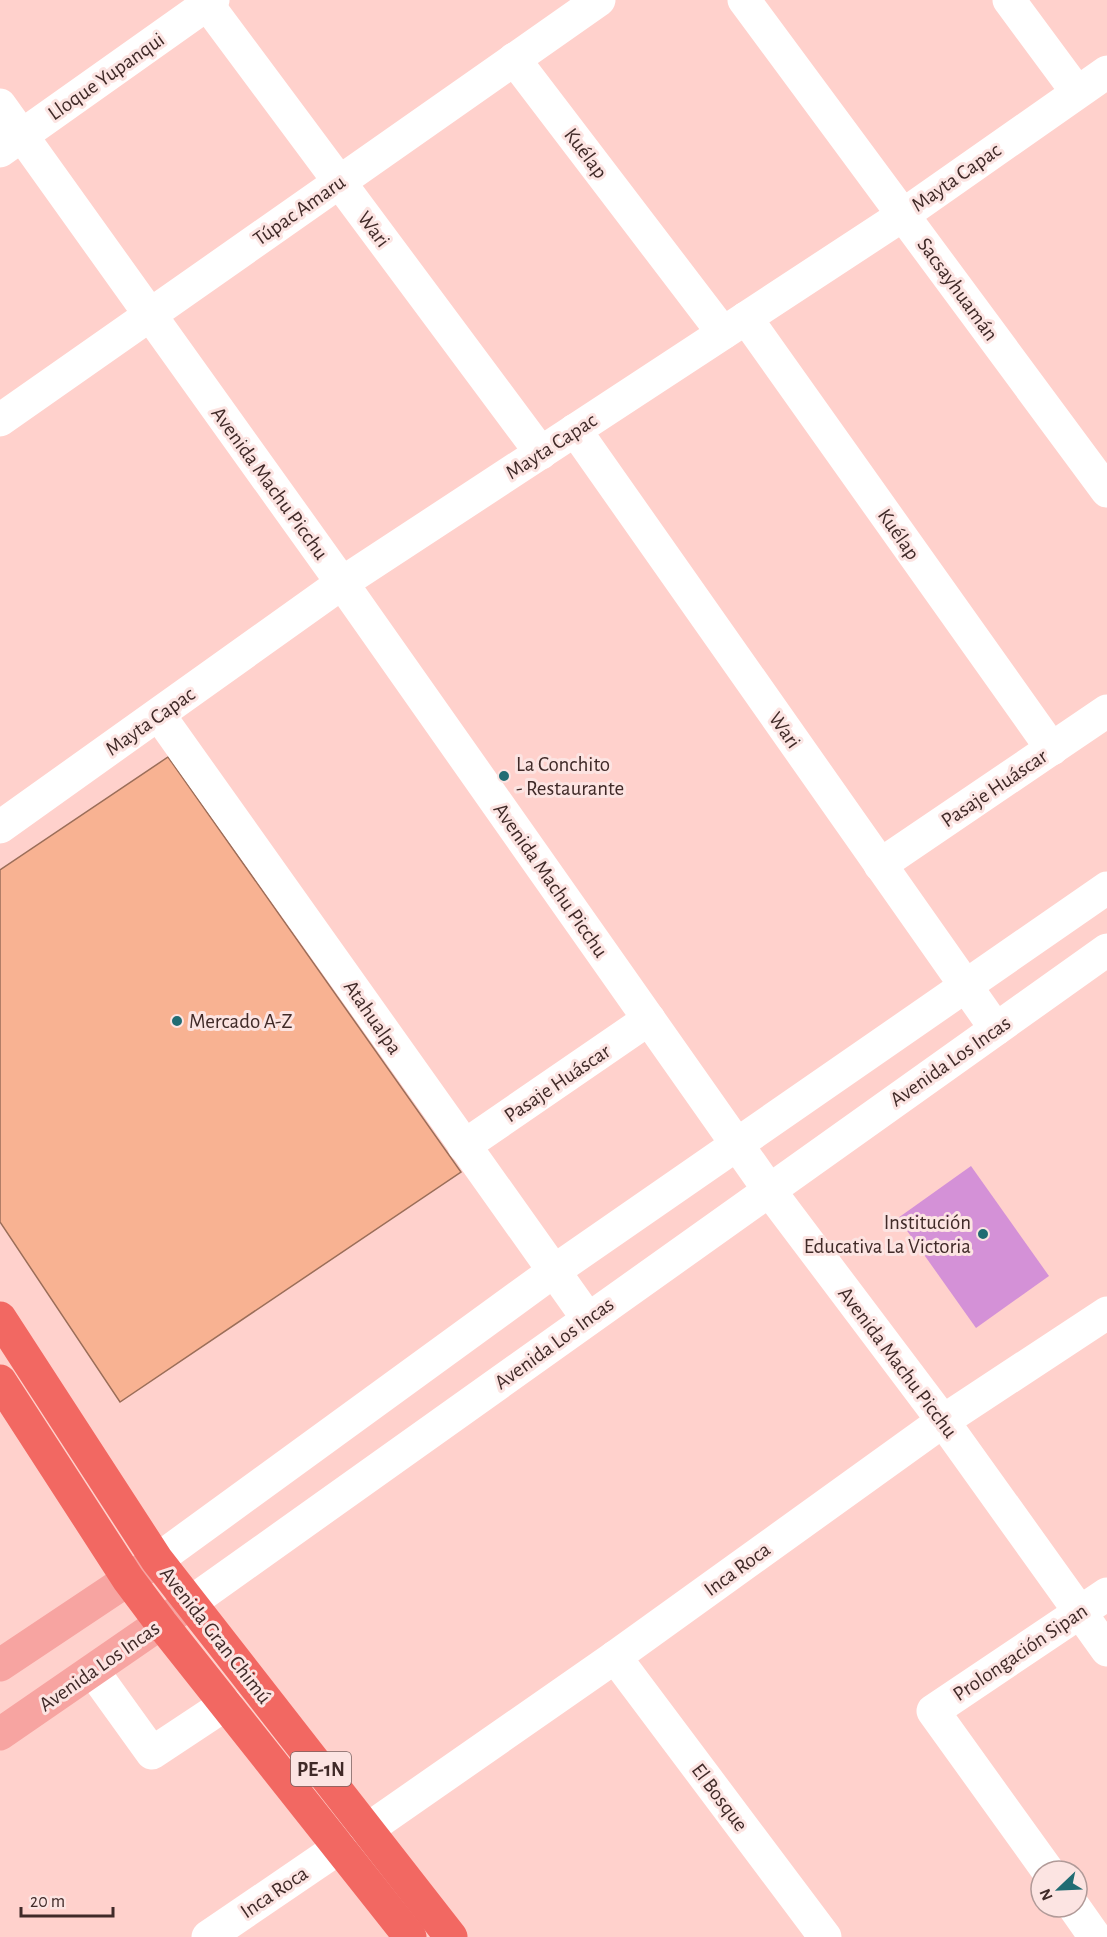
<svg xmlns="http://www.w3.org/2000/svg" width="1107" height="1937" font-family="'Alegreya Sans',sans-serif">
<rect width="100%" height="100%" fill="#ffd1cc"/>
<path fill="#d491d7" d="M 971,1166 L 1049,1276 L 976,1328 L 898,1218 Z"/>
<path fill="#f8b292" stroke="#9b6e59" stroke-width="1.5" d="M 168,757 L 461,1172 L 120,1402 L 0,1222 L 0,870 Z"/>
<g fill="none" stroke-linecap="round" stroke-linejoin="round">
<g stroke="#fff" stroke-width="33">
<path d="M 744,0 L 1107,491"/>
<path d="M 1009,0 L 1077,92"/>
<path d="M 207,4 L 541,453"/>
<path d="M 514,59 L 723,333"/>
<path d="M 0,105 L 342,583 L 769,1190 L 943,1421 L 1107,1650"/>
<path d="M 0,151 L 213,0"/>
<path d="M 746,318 L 1052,749"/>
<path d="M 0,420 L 599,0"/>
<path d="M 575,430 L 996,1029"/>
<path d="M 159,715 L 588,1319"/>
<path d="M 0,827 L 342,583 L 903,215 L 1107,72"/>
<path d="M 880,865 L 1107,711"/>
<path d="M 464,1146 L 649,1019"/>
<path d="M 157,1560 L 554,1271 L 1107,888"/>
<path d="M 190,1603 L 1107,950"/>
<path d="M 615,1657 L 825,1937"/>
<path d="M 93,1671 L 152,1753 L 226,1704"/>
<path d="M 368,1829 L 615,1657 L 943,1421 L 1107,1313"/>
<path d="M 1048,1871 L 933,1711 L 1107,1594"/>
<path d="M 1074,1907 L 1095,1937"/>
<path d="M 208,1937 L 340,1847"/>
</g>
<g stroke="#f7a4a1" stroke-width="33">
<path d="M 0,1665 L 150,1565"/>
<path d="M 0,1734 L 190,1603"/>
</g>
<g stroke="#f26862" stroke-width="33">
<path d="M 0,1318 L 157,1560 L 451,1937"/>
<path d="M 0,1381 L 128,1579 L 161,1623 L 410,1937"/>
</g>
</g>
<g fill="#216c73" stroke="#fce4e2" stroke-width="2">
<circle cx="504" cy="776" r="6"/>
<circle cx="177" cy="1021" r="6"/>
<circle cx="983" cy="1234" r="6"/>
</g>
<g text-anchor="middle" stroke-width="6" stroke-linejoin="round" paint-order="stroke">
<rect fill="#fce4e2" stroke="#786260" stroke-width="1.5" x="291" y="1752" width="60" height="34" rx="4.5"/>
<g font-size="20" font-weight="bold" fill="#402a28">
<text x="321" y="1776">PE-1N</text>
</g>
<g font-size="21" fill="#402a28" stroke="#fce4e2">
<text transform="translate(106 76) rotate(-35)" y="7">Lloque Yupanqui</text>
<text transform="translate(586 153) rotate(53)" y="7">Kuélap</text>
<text transform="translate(956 177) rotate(-35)" y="7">Mayta Capac</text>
<text transform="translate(299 210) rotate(-35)" y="7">Túpac Amaru</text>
<text transform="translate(374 229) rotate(53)" y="7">Wari</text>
<text transform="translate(958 289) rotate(54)" y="7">Sacsayhuamán</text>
<text transform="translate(551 446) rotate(-33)" y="7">Mayta Capac</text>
<text transform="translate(270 483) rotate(54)" y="7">Avenida Machu Picchu</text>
<text transform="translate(899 534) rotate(55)" y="7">Kuélap</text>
<text transform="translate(150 721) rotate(-35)" y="7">Mayta Capac</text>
<text transform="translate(785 730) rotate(55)" y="7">Wari</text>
<text transform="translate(994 788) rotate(-34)" y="7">Pasaje Huáscar</text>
<text transform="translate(551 880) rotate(55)" y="7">Avenida Machu Picchu</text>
<text transform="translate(373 1017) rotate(55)" y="7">Atahualpa</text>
<text transform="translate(950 1061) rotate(-35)" y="7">Avenida Los Incas</text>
<text transform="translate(557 1083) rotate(-34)" y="7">Pasaje Huáscar</text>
<text transform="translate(554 1343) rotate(-36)" y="7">Avenida Los Incas</text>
<text transform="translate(898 1362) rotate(53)" y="7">Avenida Machu Picchu</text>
<text transform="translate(737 1569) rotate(-36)" y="7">Inca Roca</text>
<text transform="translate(216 1635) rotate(52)" y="7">Avenida Gran Chimú</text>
<text transform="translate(1020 1652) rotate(-34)" y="7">Prolongación Sipan</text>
<text transform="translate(99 1666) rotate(-35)" y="7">Avenida Los Incas</text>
<text transform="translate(720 1797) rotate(53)" y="7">El Bosque</text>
<text transform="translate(274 1892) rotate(-34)" y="7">Inca Roca</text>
</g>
<g font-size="21" fill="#402a28" stroke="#fce4e2" text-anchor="start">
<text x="516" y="771">La Conchito<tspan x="516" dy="24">- Restaurante</tspan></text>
<text x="189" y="1028">Mercado A-Z</text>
<text x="971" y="1229" text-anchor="end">Institución<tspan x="971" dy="24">Educativa La Victoria</tspan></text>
</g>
</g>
<g transform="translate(1059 1889) rotate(247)"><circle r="28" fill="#fce4e2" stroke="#b19a98" stroke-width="1.5"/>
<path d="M0-4.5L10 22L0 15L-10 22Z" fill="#216c73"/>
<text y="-9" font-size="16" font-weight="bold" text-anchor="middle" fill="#402a28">N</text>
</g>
<path d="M21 1907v9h92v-9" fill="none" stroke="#402a28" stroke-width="3"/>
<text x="30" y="1907" font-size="18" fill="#402a28" stroke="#fce4e2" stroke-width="4.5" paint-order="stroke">20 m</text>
</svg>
